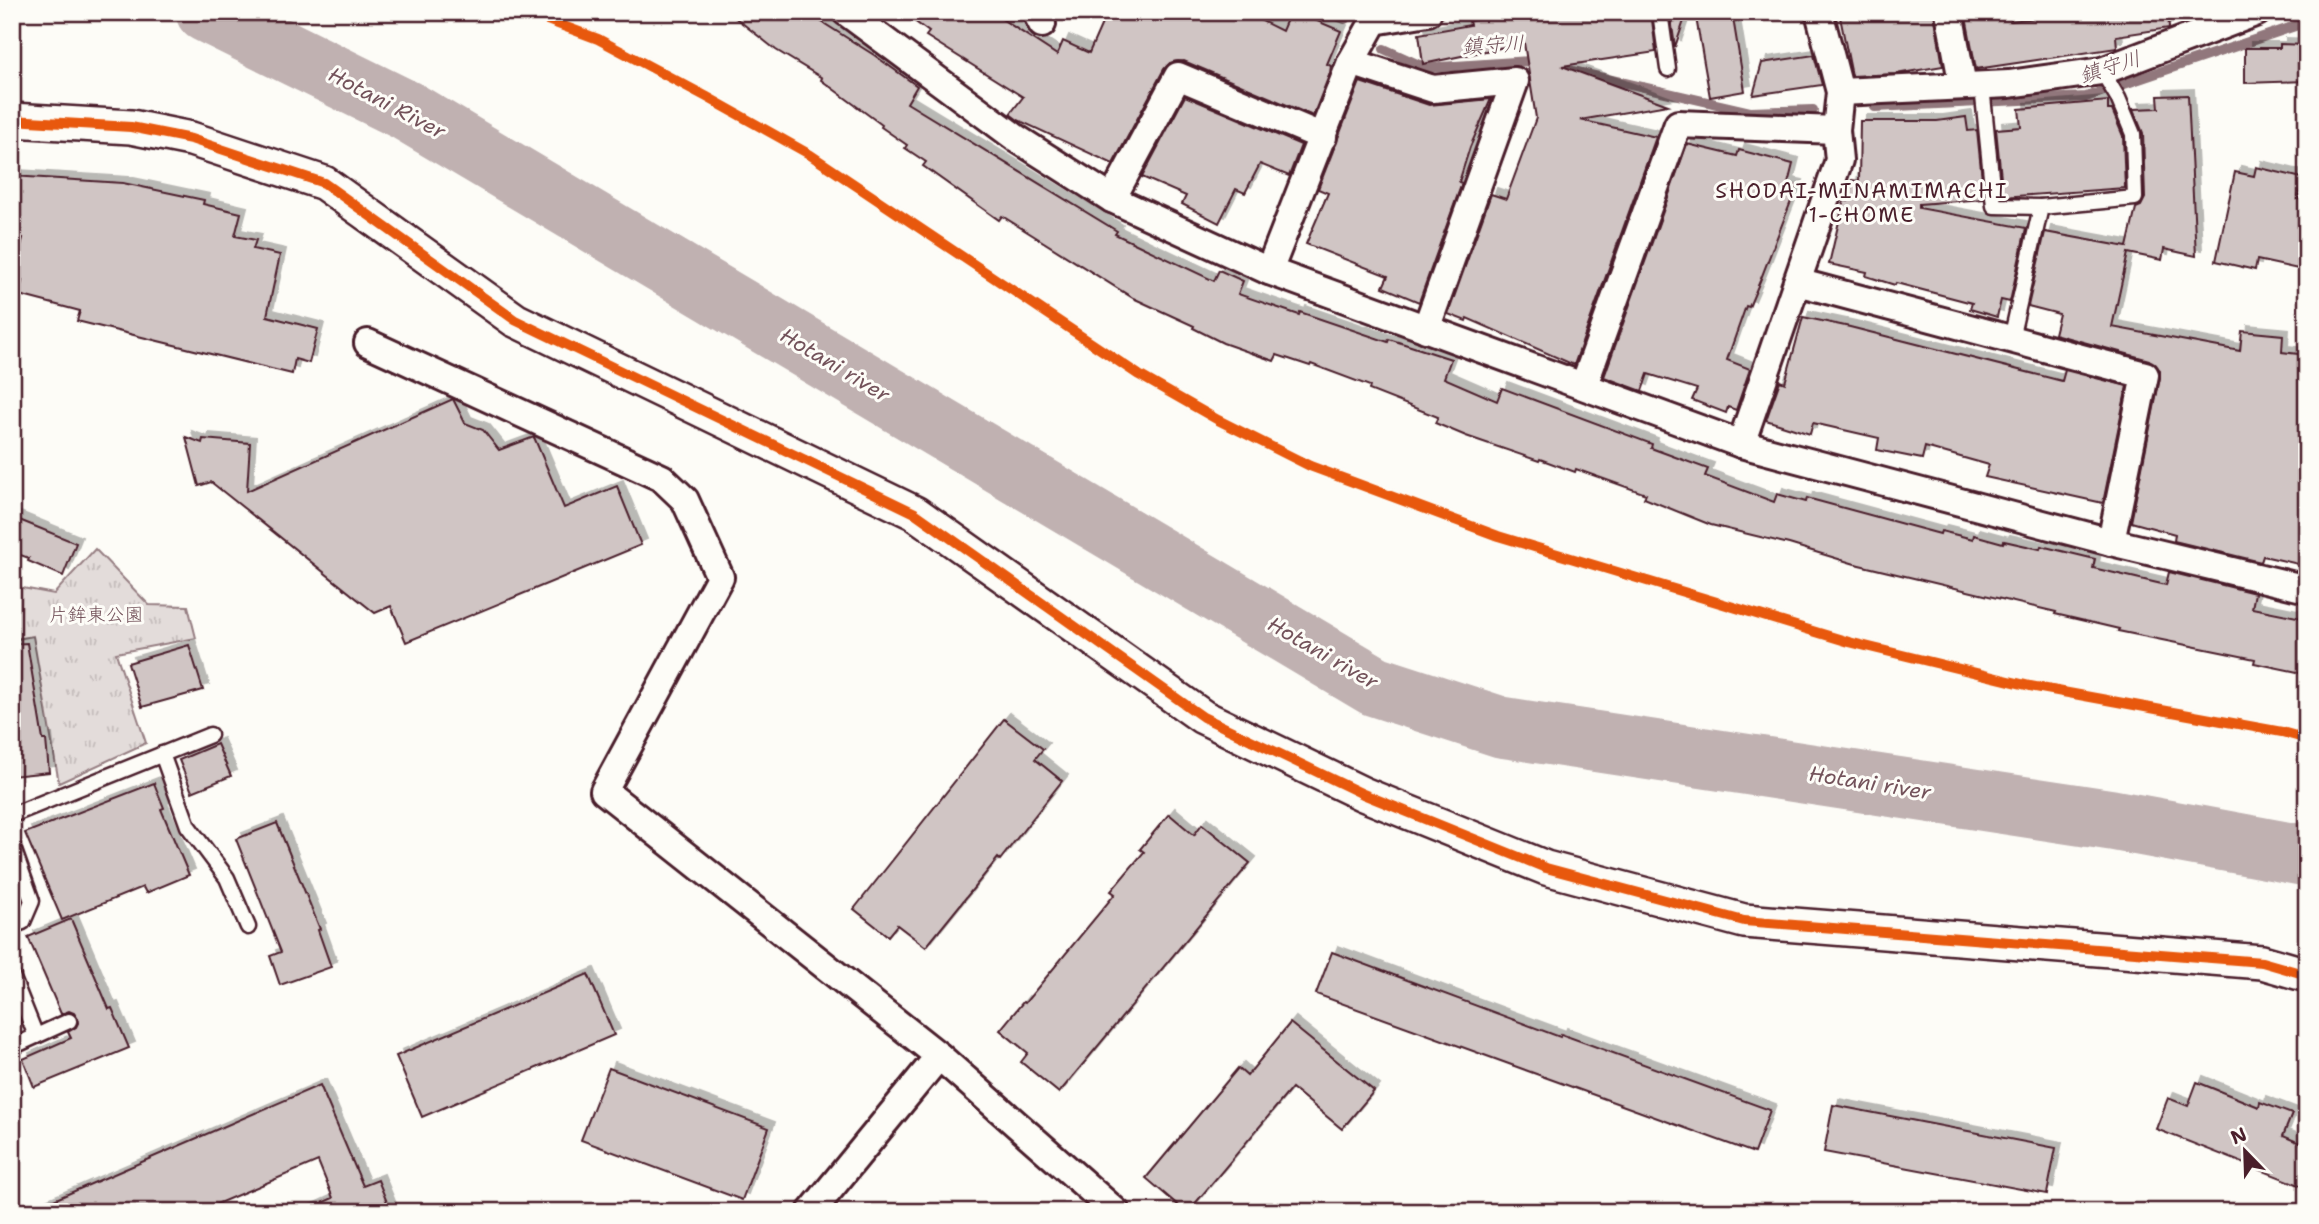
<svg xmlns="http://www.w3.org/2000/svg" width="2319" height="1224" font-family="'Shantell Sans','Klee One',sans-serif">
<defs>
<pattern id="park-tufts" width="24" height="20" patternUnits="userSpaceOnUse" patternTransform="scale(1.75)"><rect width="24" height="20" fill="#e3dcda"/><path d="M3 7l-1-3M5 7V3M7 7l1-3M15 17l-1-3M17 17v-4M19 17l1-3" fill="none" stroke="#c4bcbb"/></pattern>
<filter id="shadow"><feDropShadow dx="6" dy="-6" stdDeviation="0" flood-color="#0004"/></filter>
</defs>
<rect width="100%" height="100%" fill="#fdfcf7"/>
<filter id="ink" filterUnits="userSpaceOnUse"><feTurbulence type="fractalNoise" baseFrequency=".0143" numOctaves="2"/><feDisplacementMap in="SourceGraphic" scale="14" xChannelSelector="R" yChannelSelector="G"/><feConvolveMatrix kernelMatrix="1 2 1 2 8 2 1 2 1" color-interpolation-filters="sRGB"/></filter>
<g filter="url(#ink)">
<path fill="url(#park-tufts)" stroke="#967e82" stroke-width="2" d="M 95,549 L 149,605 L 188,606 L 196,638 L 116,653 L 146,743 L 59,783 L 33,636 L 12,640 L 12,586 L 54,594 Z"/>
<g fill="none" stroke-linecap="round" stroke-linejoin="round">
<g stroke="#91777b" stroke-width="10">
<path d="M 1327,12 L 1345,19"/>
<path d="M 1384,49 L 1426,68 L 1530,61 L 1540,63"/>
<path d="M 1565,69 L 1751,112 L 1813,110"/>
<path d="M 1875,107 L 2086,97 L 2307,22"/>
</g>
<path stroke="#c0b1b1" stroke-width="61" d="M 206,12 L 407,111 L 1375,686 L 1501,727 L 2112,820 L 2307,856"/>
</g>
<g fill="#d0c5c4" stroke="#4a1f2b" stroke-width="2" filter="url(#shadow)">
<path d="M 728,12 L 806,12 L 874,55 L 917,86 L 907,103 L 1117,231 L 1115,234 L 1214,281 L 1219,270 L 1243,281 L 1238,294 L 1299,315 L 1300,312 L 1388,342 L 1389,339 L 1451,359 L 1444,378 L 1497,401 L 1502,388 L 1652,444 L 1651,448 L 1708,469 L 1705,476 L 1774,502 L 1777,494 L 1806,502 L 1807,498 L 1940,534 L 1941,531 L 1973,539 L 1974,535 L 2003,543 L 2004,541 L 2040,549 L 2041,546 L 2095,559 L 2093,568 L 2166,585 L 2169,572 L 2255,593 L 2252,608 L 2307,619 L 2307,674 L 2254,663 L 2255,659 L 2118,631 L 2119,629 L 2055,614 L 2056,612 L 1855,564 L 1789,544 L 1711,525 L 1644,498 L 1646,494 L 1576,469 L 1575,472 L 1540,459 L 1539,461 L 1466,436 L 1435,423 L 1438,417 L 1369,390 L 1370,386 L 1311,364 L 1310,366 L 1277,355 L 1274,361 L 1223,343 L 1193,328 L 1194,326 L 1133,298 L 1002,216 L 999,220 L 923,166 L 926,162 L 905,148 L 907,145 L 881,127 L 882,125 L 821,80 L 822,78 L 776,50 Z"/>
<path d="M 902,12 L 991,12 L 1057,55 L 1063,41 L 1089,53 L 1107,12 L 1244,12 L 1282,31 L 1290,12 L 1296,12 L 1341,31 L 1327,64 L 1331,66 L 1330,73 L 1313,116 L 1184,61 L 1170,63 L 1164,69 L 1113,164 L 1018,120 L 1010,114 L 1023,97 L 926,36 L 929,32 Z"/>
<path d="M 1535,12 L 1651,12 L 1656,52 L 1562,66 L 1668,105 L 1580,120 L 1656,137 L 1574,365 L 1467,318 L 1466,321 L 1448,314 L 1491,194 L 1506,199 L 1536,118 L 1524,43 L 1423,64 L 1419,34 L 1470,25 L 1469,21 L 1498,15 L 1499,18 Z"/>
<path d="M 1670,12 L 1687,12 L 1675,47 Z"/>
<path d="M 1695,12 L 1732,12 L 1745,91 L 1710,97 Z"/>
<path d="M 1839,12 L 1934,12 L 1943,66 L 1896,74 L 1852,76 Z"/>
<path d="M 1965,12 L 2010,12 L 2011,21 L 2091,12 L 2168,12 L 2169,28 L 2116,36 L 2117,48 L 1976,69 Z"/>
<path d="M 2280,44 L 2307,45 L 2307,81 L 2245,83 L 2245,48 L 2280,48 Z"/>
<path d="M 1814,55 L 1822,85 L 1753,95 L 1762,63 Z"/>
<path d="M 1360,82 L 1429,105 L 1491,99 L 1470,147 L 1459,182 L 1462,183 L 1419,302 L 1383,287 L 1388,276 L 1306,244 L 1328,193 L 1318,189 Z"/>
<path d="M 2188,95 L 2196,256 L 2164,249 L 2162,260 L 2128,253 L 2112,327 L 2240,351 L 2242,331 L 2283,335 L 2282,352 L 2307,355 L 2307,566 L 2263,556 L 2261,562 L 2174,541 L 2175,534 L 2131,522 L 2160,378 L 2160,370 L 2149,360 L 2054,334 L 2059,314 L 2028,306 L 2045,232 L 2127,247 L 2136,208 L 2141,206 L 2145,198 L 2143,133 L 2133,109 L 2159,108 L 2158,96 Z"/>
<path d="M 1185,96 L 1301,145 L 1289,176 L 1260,164 L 1245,193 L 1236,189 L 1219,223 L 1182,204 L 1186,196 L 1142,177 Z"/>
<path d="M 2108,101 L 2108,110 L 2112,110 L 2123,136 L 2125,188 L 2003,197 L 1996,129 L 2021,127 L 2019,109 Z"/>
<path d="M 1966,117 L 1968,131 L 1977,130 L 1984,199 L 1919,204 L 1919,208 L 2026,228 L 2010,302 L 2001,300 L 1997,317 L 1970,309 L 1972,303 L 1896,283 L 1895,285 L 1866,276 L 1867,272 L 1829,264 L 1844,200 L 1848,201 L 1852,180 L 1859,181 L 1860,121 L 1937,121 Z"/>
<path d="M 1687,144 L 1737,156 L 1739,150 L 1793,164 L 1788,184 L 1797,186 L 1760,281 L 1749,307 L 1746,306 L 1727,360 L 1750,369 L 1736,410 L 1728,407 L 1726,413 L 1692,400 L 1697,389 L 1648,374 L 1642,391 L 1604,377 Z"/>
<path d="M 2256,167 L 2302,178 L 2298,199 L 2307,201 L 2307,271 L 2257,260 L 2255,270 L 2216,261 L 2235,172 L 2254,176 Z"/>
<path d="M 12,176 L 123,183 L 204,200 L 203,204 L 241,213 L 235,236 L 256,240 L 253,249 L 280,255 L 267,316 L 318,329 L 309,363 L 295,359 L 292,374 L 77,321 L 80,311 L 19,295 L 22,281 L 12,279 L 23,238 L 12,236 Z"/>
<path d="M 1803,317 L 1850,327 L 2062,381 L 2065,370 L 2127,386 L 2103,503 L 1985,477 L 1989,465 L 1925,447 L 1922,459 L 1877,450 L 1879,438 L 1813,423 L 1810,434 L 1766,420 L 1780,381 L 1785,383 Z"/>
<path d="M 453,399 L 465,423 L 483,430 L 499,450 L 534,437 L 564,508 L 617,486 L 641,545 L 406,642 L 391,606 L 375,613 L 211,482 L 199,486 L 186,437 L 202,443 L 203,439 L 250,443 L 247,491 Z"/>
<path d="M 12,517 L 76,543 L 63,576 L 28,561 L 29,558 L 12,552 Z"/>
<path d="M 27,643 L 43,740 L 46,740 L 49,772 L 12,776 L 12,644 Z"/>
<path d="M 189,645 L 203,690 L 142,707 L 128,663 Z"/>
<path d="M 1004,719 L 1043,749 L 1035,759 L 1062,781 L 1000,860 L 998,858 L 926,947 L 897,925 L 888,936 L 854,909 Z"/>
<path d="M 217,744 L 231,776 L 192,792 L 179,760 Z"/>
<path d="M 154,783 L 164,808 L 161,809 L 189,875 L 146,893 L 143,887 L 62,920 L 25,833 Z"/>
<path d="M 1169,814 L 1194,835 L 1202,824 L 1250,863 L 1059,1093 L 1021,1062 L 1028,1053 L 1000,1030 L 1023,1002 L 1025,1003 L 1115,894 L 1111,891 L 1144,852 L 1140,849 Z"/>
<path d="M 277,823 L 320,929 L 318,930 L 331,967 L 280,985 L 270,956 L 281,952 L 236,839 Z"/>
<path d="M 71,919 L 109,1009 L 112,1008 L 129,1048 L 34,1087 L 23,1059 L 71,1038 L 68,1032 L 76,1027 L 79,1021 L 74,1013 L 69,1011 L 61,1014 L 28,937 Z"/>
<path d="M 1332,952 L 1560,1037 L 1561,1034 L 1770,1110 L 1754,1153 L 1316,994 Z"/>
<path d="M 588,974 L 614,1035 L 422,1117 L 396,1056 Z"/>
<path d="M 1290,1023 L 1374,1091 L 1342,1129 L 1292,1088 L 1188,1212 L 1186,1212 L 1146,1178 L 1238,1068 L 1247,1076 Z"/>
<path d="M 609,1068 L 769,1128 L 742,1200 L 581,1140 Z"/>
<path d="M 2197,1082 L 2259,1107 L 2260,1102 L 2292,1114 L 2283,1136 L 2307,1146 L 2307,1188 L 2156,1129 L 2168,1098 L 2188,1106 Z"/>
<path d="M 320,1085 L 363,1186 L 378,1180 L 391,1212 L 302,1212 L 333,1198 L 318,1161 L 198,1212 L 26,1212 Z"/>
<path d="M 1833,1105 L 2056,1148 L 2047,1194 L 1824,1152 Z"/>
</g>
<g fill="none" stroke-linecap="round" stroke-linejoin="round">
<defs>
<g id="service">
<path d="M 1660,12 L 1668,69"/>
<path d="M 1982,86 L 1994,206 L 2041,207 L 2135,198 L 2133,134 L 2118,98 L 2102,71"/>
<path d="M 2011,339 L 2041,207"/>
<path d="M 162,754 L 188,826 L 227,878 L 248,927"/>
<path d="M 12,815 L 210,735"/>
<path d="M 12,845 L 32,901 L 23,922 L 12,926"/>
<path d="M 12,976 L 36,1036"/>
<path d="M 12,1047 L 69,1021"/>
</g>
<g id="minor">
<path d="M 846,12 L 1016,138 L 1112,199 L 1269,271 L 1741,444 L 2111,542 L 2307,589"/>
<path d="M 1036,12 L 1042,24"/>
<path d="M 1949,12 L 1963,86"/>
<path d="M 1351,62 L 1433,89 L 1515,81 L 1426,329"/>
<path d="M 1840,92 L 2009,84 L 2102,71 L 2257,12"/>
<path d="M 1112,199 L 1178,76 L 1323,137"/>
<path d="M 1269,271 L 1351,62 L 1374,21 L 1428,12"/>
<path d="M 1797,282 L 2145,375 L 2111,542"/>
<path d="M 368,343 L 662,478 L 685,500 L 720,577 L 604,791 L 939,1056 L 1116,1212"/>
<path d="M 1584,385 L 1678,124 L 1836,130"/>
<path d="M 1741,444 L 1839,160 L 1836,130 L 1840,92 L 1819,12"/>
<path d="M 811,1212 L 939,1056"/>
</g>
<path id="tertiary" d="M 12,120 L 131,127 L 191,139 L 324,183 L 515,320 L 915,513 L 1203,717 L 1363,794 L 1546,868 L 1744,921 L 2262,962 L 2307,975"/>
</defs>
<use href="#service" stroke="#4a1f2b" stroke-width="19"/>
<use href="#minor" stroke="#4a1f2b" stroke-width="32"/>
<use href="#tertiary" stroke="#4a1f2b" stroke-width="38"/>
<path stroke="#4a1f2b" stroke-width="4.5" stroke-dasharray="7 5" stroke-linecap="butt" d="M 526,12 L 598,39 L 707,97 L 809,154 L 1139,375 L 1218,420 L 1310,466 L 1498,536 L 1849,642 L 2030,686 L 2282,732 L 2307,739"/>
<use href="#service" stroke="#fdfcf7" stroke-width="14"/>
<use href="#minor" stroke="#fdfcf7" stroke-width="26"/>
<use href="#tertiary" stroke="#fdfcf7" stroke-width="33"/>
<defs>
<g id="cycleway">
<path d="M 526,12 L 598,39 L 707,97 L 809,154 L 1139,375 L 1218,420 L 1310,466 L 1498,536 L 1849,642 L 2030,686 L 2282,732 L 2307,739"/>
<path d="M 12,120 L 131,127 L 191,139 L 324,183 L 515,320 L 915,513 L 1203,717 L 1363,794 L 1546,868 L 1744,921 L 2262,962 L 2307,975"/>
</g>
</defs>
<use href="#cycleway" stroke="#fdfcf7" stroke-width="15"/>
<use href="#cycleway" stroke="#e8590c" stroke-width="10"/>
</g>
</g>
<g text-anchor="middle" stroke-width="6" stroke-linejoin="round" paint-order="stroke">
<g font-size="19" fill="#704e57" stroke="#fdfcf7">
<text x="96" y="621">片鉾東公園</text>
</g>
<g font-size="21" font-style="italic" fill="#73525a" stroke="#fdfcf7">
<text transform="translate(1493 45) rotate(-3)" y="7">鎮守川</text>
<text transform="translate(2110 67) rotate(-17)" y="7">鎮守川</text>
<text transform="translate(387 103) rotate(28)" y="7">Hotani River</text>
<text transform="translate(835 365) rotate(31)" y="7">Hotani river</text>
<text transform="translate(1323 653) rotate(30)" y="7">Hotani river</text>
<text transform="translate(1870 783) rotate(9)" y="7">Hotani river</text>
</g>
<g font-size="21" letter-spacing="2" fill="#4a1f2b" stroke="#fdfcf7">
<text x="1862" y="198">SHODAI-MINAMIMACHI<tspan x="1862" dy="24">1-CHOME</tspan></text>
</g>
</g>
<rect width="2319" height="1224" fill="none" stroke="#fdfcf7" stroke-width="42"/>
<rect x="21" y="21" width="2277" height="1182" fill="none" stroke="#4a1f2b" stroke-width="2.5" filter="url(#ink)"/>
<g transform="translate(2245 1151) rotate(337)" stroke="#fdfcf7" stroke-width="5" paint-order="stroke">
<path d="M0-5L12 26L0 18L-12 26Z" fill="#4a1f2b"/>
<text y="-10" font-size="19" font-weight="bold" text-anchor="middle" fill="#4a1f2b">N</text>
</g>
</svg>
